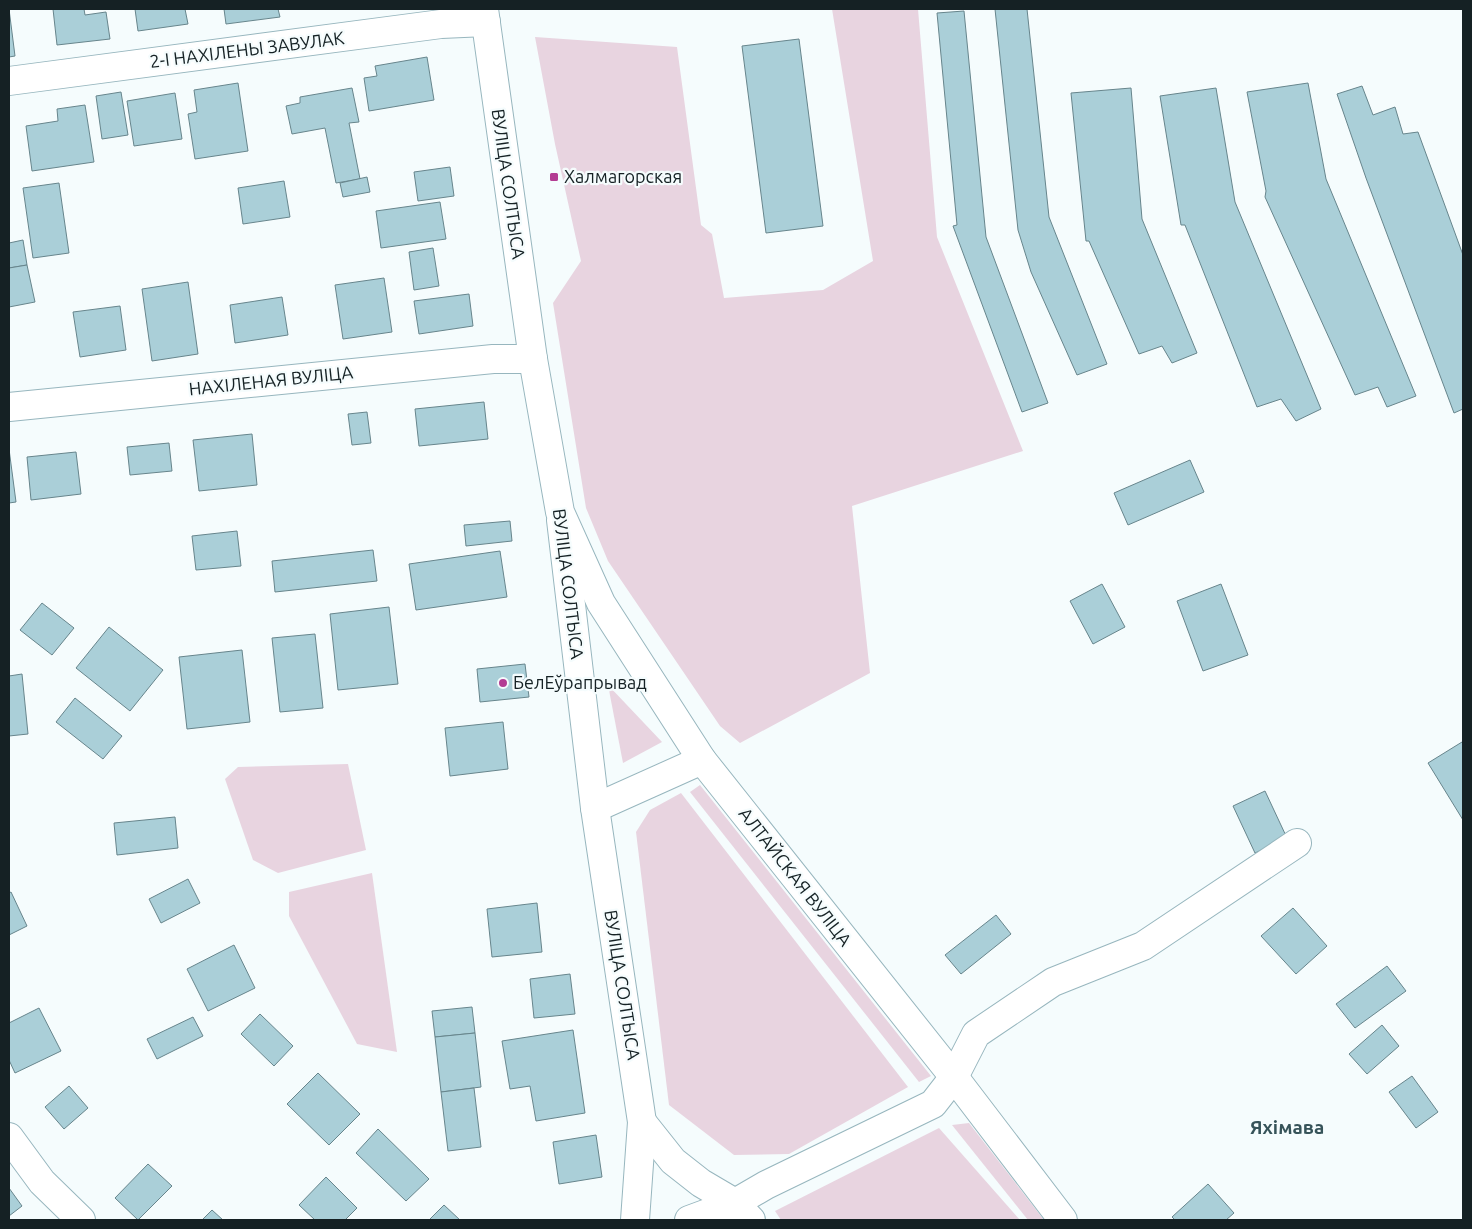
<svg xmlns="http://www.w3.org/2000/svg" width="1472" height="1229" font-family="Ubuntu,sans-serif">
<rect width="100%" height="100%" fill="#f5fcfd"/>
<g fill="#e8d4e0">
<path d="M 832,9 L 918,9 L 937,237 L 1023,451 L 852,506 L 870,673 L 740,743 L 720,726 L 608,561 L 586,508 L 553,303 L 581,261 L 555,144 L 535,37 L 677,47 L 701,225 L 712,234 L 724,298 L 823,290 L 873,261 Z"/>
<path d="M 608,685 L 662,742 L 623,763 Z"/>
<path d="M 348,764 L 366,850 L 278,873 L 253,860 L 225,779 L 238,767 Z"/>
<path d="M 700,785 L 931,1076 L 919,1082 L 690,792 Z"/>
<path d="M 681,793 L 908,1087 L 789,1154 L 734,1155 L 669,1105 L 636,832 L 650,810 Z"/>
<path d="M 372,873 L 397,1052 L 357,1044 L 289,916 L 289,892 Z"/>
<path d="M 969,1123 L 1044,1220 L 1028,1220 L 952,1125 Z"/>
<path d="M 939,1128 L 1020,1220 L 781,1220 L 775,1211 Z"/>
</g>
<g fill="#aacfd8" stroke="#67858c">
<path d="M 9,9 L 15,56 L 9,57 Z"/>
<path d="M 53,9 L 84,9 L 85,15 L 106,12 L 110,39 L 57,45 Z"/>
<path d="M 135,9 L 185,9 L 188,24 L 138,31 Z"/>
<path d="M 224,9 L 278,9 L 280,17 L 226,24 Z"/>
<path d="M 995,9 L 1027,9 L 1049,217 L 1107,364 L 1077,375 L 1031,272 L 1018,230 Z"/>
<path d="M 964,11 L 986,237 L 1048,403 L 1022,412 L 953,226 L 957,225 L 937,13 Z"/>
<path d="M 799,39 L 823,226 L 766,233 L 742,46 Z"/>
<path d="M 427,57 L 434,100 L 369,111 L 364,78 L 377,76 L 375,66 Z"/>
<path d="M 238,83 L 248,151 L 195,159 L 188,114 L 197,112 L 194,90 Z"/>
<path d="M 1308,83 L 1326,179 L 1416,396 L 1387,407 L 1378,387 L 1355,395 L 1265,197 L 1266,191 L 1247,92 Z"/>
<path d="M 1362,86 L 1373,115 L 1395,107 L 1403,134 L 1418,132 L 1463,255 L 1463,409 L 1454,413 L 1366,178 L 1337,94 Z"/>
<path d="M 352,88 L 359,122 L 349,123 L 360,179 L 336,183 L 325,128 L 292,134 L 286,106 L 300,103 L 300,97 Z"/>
<path d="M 1131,88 L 1142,219 L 1197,353 L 1172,363 L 1162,346 L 1139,354 L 1089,241 L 1086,241 L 1071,93 Z"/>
<path d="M 1216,88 L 1235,202 L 1321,409 L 1296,421 L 1281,399 L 1257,407 L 1185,225 L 1181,225 L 1160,96 Z"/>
<path d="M 121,92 L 128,135 L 102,139 L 96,96 Z"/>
<path d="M 175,93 L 182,139 L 134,146 L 127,101 Z"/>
<path d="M 85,105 L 94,162 L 32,171 L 26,126 L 58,121 L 57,109 Z"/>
<path d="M 450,167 L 454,196 L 418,201 L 414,172 Z"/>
<path d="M 367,177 L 370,192 L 343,197 L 340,183 Z"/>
<path d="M 284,181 L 290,217 L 243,224 L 238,188 Z"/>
<path d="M 59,183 L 69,253 L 33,258 L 23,188 Z"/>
<path d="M 440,202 L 446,239 L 381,248 L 376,211 Z"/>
<path d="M 23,240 L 27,265 L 9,268 L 9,243 Z"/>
<path d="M 433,248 L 439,286 L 414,290 L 409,252 Z"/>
<path d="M 27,265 L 35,302 L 9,307 L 9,268 Z"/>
<path d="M 384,278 L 392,332 L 343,339 L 335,285 Z"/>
<path d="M 188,282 L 198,354 L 152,361 L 142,289 Z"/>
<path d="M 469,294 L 473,326 L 419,334 L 414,301 Z"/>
<path d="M 282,297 L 288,335 L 235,343 L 230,305 Z"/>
<path d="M 120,306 L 126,350 L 80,357 L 73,312 Z"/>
<path d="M 484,402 L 488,439 L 419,446 L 415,409 Z"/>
<path d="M 367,412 L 371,443 L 352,445 L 348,414 Z"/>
<path d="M 252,434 L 257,485 L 199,491 L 193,440 Z"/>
<path d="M 169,443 L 172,471 L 130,475 L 127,447 Z"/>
<path d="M 9,449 L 16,502 L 9,503 Z"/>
<path d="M 76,452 L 81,494 L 31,500 L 27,457 Z"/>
<path d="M 1190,460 L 1204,492 L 1128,525 L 1114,493 Z"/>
<path d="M 510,521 L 512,541 L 466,546 L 464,525 Z"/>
<path d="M 237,531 L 241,566 L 196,570 L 192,536 Z"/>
<path d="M 373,550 L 377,581 L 275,592 L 272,561 Z"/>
<path d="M 500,551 L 507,597 L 416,610 L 409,564 Z"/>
<path d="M 1102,584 L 1125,627 L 1093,644 L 1070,601 Z"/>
<path d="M 1221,584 L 1248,655 L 1203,671 L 1177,601 Z"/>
<path d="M 42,603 L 74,628 L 52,655 L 20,630 Z"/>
<path d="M 389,607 L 398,684 L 338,690 L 330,614 Z"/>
<path d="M 109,627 L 163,670 L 130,711 L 76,668 Z"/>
<path d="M 315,634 L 323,708 L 280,712 L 272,638 Z"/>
<path d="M 242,650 L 250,722 L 187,729 L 179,657 Z"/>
<path d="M 525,664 L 529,697 L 480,702 L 477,669 Z"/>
<path d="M 22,674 L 28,734 L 9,736 L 9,676 Z"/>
<path d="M 75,698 L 122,736 L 103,759 L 56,722 Z"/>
<path d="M 503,722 L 508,769 L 450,776 L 445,728 Z"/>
<path d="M 1462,742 L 1463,744 L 1463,820 L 1428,763 Z"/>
<path d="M 1265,791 L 1287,838 L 1255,853 L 1233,806 Z"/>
<path d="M 175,817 L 178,848 L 117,855 L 114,823 Z"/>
<path d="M 188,879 L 200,903 L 161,923 L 149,899 Z"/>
<path d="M 11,892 L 27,926 L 9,935 L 9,893 Z"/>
<path d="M 537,903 L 542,952 L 492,957 L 487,909 Z"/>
<path d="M 1293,908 L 1327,946 L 1296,974 L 1261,936 Z"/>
<path d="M 996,915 L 1011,934 L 961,974 L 945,955 Z"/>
<path d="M 234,945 L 255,988 L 208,1011 L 187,969 Z"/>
<path d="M 1387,966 L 1406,991 L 1355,1028 L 1336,1004 Z"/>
<path d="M 570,974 L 575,1014 L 534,1018 L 530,979 Z"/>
<path d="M 472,1007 L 475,1033 L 435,1037 L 432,1011 Z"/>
<path d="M 39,1008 L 61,1051 L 15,1073 L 9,1060 L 9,1023 Z"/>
<path d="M 260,1014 L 293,1046 L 274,1066 L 241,1034 Z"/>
<path d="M 193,1017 L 203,1036 L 157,1059 L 147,1039 Z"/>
<path d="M 1382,1025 L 1399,1046 L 1367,1074 L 1349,1054 Z"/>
<path d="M 573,1030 L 585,1113 L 536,1121 L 530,1086 L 510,1089 L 502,1041 Z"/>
<path d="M 475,1033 L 481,1087 L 441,1092 L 435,1037 Z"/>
<path d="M 318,1073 L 360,1114 L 329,1145 L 287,1104 Z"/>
<path d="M 1412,1076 L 1438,1112 L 1416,1128 L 1389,1092 Z"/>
<path d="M 69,1086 L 88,1108 L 64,1129 L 45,1107 Z"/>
<path d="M 474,1088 L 481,1147 L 448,1151 L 441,1092 Z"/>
<path d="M 378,1129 L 429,1179 L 406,1201 L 356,1153 Z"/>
<path d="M 596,1135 L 602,1177 L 559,1184 L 553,1142 Z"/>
<path d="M 148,1164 L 172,1186 L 138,1220 L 115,1198 Z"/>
<path d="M 326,1177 L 357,1208 L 345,1220 L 315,1220 L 299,1205 Z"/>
<path d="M 1208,1184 L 1234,1213 L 1226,1220 L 1175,1220 L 1172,1217 Z"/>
<path d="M 9,1188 L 22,1206 L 9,1216 Z"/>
<path d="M 444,1205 L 460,1220 L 429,1220 Z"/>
<path d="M 212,1210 L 223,1220 L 202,1220 Z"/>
</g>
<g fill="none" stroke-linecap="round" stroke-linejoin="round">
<defs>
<g id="minor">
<path d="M 9,81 L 441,24 L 486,22"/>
<path d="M 9,407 L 493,359 L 533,359"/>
<path d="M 561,520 L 595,808 L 642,1122 L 635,1220"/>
<path d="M 595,808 L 702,760"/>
<path d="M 642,1122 L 673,1161 L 701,1183 L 735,1203 L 751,1220"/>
<path d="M 9,1137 L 42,1182 L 81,1220"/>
<path d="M 689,1220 L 735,1203 L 766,1185 L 933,1104 L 954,1077 L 976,1034 L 1053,982 L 1143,946 L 1297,843"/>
</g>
<path id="secondary" d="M 484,9 L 533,359 L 560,512 L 601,603 L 702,760 L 954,1077 L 1063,1220"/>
</defs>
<use href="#minor" stroke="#97b6be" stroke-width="30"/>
<use href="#secondary" stroke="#97b6be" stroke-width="30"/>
<use href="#minor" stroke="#fff" stroke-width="28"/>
<use href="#secondary" stroke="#fff" stroke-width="28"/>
</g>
<g fill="#b33c93" stroke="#f5fcfd" stroke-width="2">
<rect x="549" y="172" width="10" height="10" rx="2.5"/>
<circle cx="503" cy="683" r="5"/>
</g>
<g text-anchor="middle" stroke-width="4.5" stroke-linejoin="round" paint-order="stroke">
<g font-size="18" fill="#152124" stroke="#f5fcfd">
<text transform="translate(247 50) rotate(-7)" y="6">2-І НАХІЛЕНЫ ЗАВУЛАК</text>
<text transform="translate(508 184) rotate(82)" y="6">ВУЛІЦА СОЛТЫСА</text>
<text transform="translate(271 381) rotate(-6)" y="6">НАХІЛЕНАЯ ВУЛІЦА</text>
<text transform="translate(568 584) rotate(83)" y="6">ВУЛІЦА СОЛТЫСА</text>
<text transform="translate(795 877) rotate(52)" y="6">АЛТАЙСКАЯ ВУЛІЦА</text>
<text transform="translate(622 985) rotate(81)" y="6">ВУЛІЦА СОЛТЫСА</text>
</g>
<g font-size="18" fill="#152124" stroke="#f5fcfd" text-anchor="start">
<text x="564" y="183">Халмагорская</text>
<text x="513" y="689">БелЕўрапрывад</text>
</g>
<g font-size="19" font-weight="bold" fill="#365359" stroke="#f5fcfd">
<text x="1287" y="1134">Яхімава</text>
</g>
</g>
<rect width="1472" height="1229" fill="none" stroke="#152124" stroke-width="20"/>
</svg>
